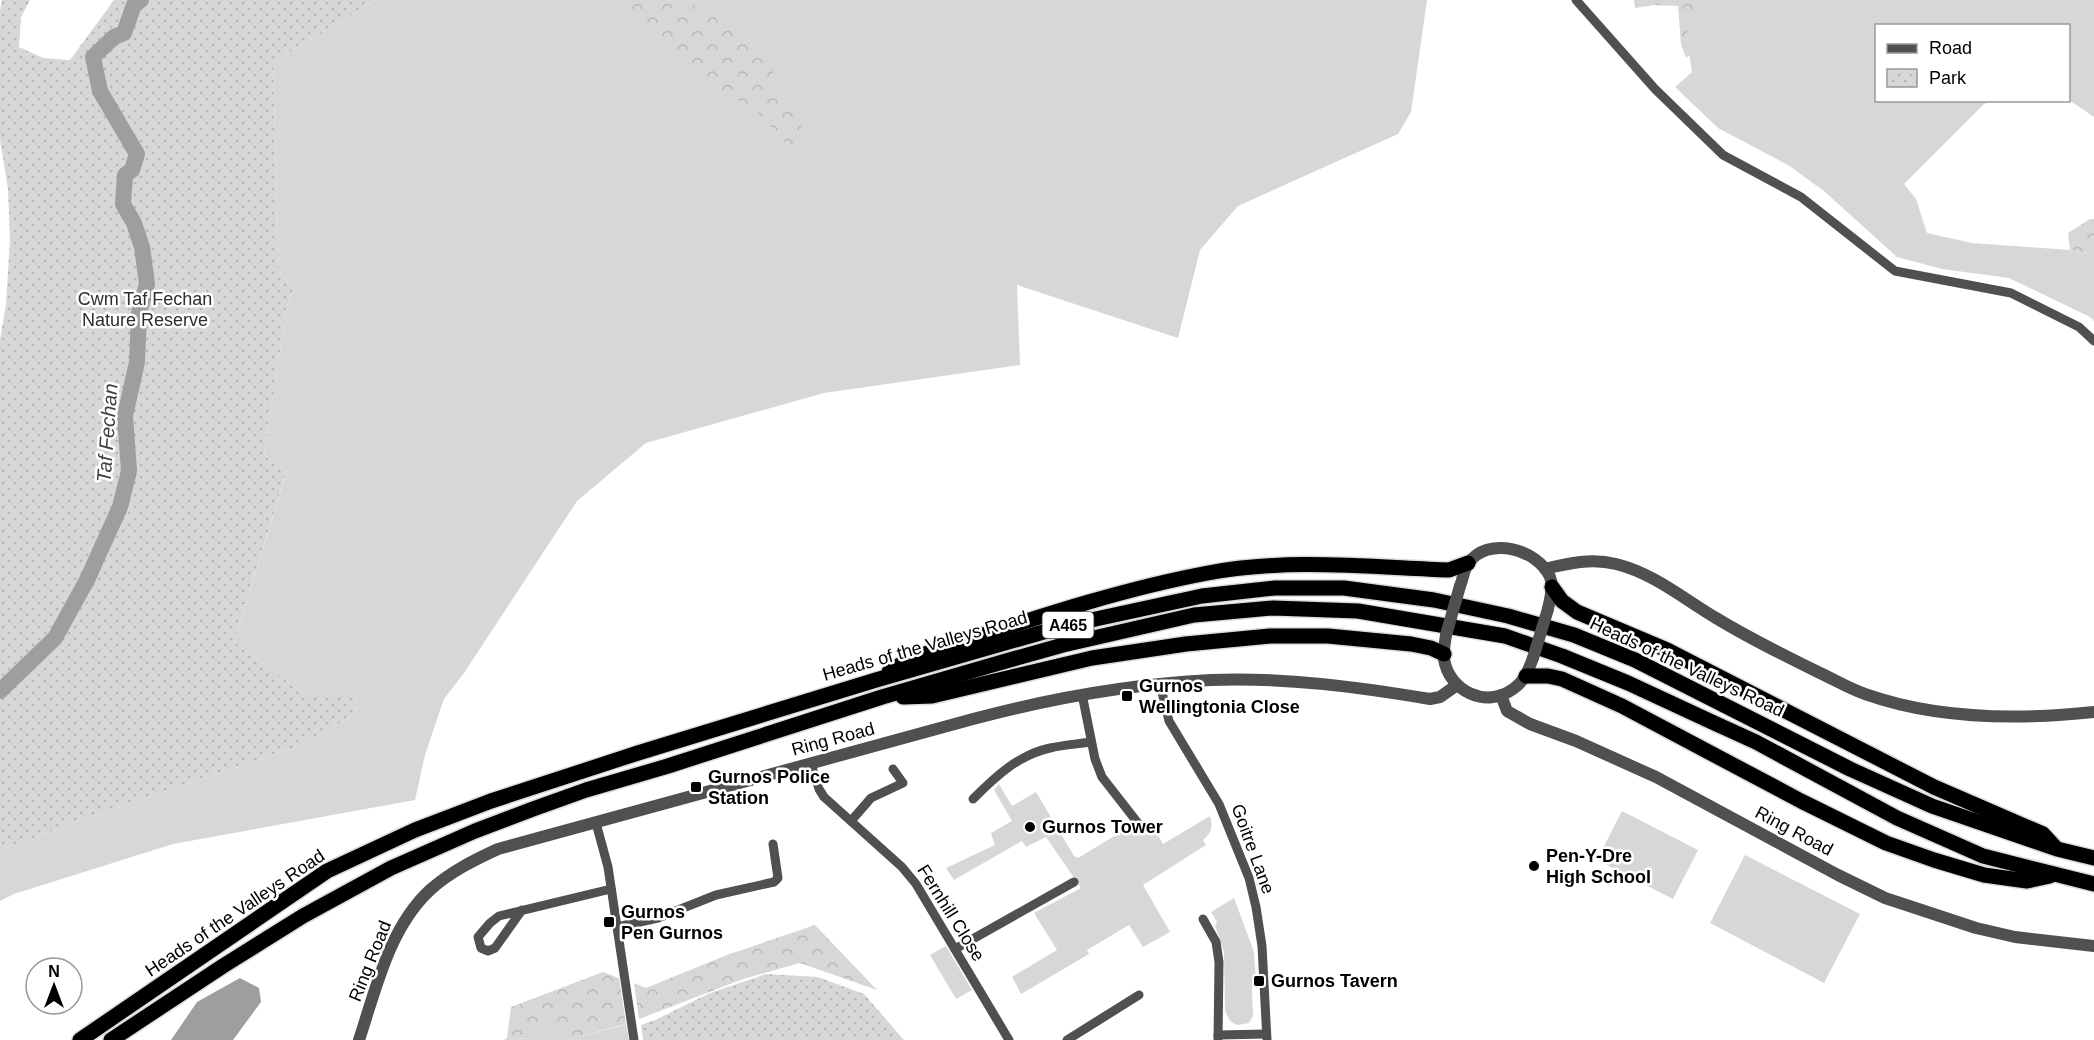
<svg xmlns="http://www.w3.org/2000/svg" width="2094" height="1040" font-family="Arial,sans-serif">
<defs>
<pattern id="forest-crowns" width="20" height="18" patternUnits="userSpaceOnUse" patternTransform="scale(1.5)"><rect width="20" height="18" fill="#d7d7d7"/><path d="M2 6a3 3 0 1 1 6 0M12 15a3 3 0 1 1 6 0" fill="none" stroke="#b7b7b7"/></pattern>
<pattern id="park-dots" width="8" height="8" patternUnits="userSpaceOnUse" patternTransform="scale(1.5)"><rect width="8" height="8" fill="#d7d7d7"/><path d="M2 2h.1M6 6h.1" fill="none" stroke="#b7b7b7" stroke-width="1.8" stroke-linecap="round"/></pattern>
</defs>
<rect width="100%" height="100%" fill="#fff"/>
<g fill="#d7d7d7">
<path d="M 376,0 L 1427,0 L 1411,112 L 1398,134 L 1238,206 L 1200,250 L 1178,338 L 1017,285 L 1020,365 L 824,393 L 646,443 L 577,501 L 464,673 L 444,699 L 425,755 L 415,800 L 173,844 L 14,894 L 0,901 L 0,850 L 76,822 L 297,747 L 356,714 L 357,696 L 307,696 L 234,642 L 287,471 L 277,466 L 264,454 L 287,306 L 294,289 L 279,272 L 273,62 Z"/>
<path d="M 1692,0 L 2094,0 L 2094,117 L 2069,100 L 2068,26 L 1876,26 L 1876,100 L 1993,101 L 1984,104 L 1904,184 L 1916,199 L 1927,233 L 1972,243 L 2070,250 L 2094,254 L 2094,321 L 2090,317 L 2009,278 L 1942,269 L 1897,257 L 1824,191 L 1788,165 L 1718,128 L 1675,87 L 1692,72 L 1685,29 Z"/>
<path d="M 999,784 L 1012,806 L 1036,792 L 1074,856 L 1078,858 L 1121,832 L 1133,833 L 1134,836 L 1152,825 L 1163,844 L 1210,816 C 1213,826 1212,833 1203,840 L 1206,845 L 1143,885 L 1170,932 L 1143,947 L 1129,925 L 1087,950 L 1089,954 L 1021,994 L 1012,977 L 1057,950 L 1034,913 L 1081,888 L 1046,837 L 1026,847 L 1022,841 L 954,880 L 946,868 L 995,845 L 991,833 L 1012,821 L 994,790 Z"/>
<path d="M 1622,811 L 1698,850 L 1673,899 L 1597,860 Z"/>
<path d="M 1745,855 L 1860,914 L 1824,983 L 1710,923 Z"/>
<path d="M 1234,898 L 1254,952 L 1256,981 L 1252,989 L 1253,1016 L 1249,1023 L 1237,1025 L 1230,1021 L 1225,1011 L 1224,952 L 1215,926 L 1217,922 L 1211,912 Z"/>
<path d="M 946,946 L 972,990 L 956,999 L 930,955 Z"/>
<path d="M 626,1024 L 629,1040 L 566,1040 L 624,1025 Z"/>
<path d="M 534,1028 L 548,1028 L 563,1040 L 504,1040 L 507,1038 L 533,1039 Z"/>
</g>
<g fill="url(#forest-crowns)">
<path d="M 623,0 L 687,0 L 717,19 L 765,56 L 809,141 L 793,152 L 758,112 L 687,69 Z"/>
<path d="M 1634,0 L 1702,0 C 1683,22 1683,25 1694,51 L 1686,58 L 1681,44 L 1678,6 L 1654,5 L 1635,8 Z"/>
<path d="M 2090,219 L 2094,219 L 2094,254 L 2070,250 L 2068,233 Z"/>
<path d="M 815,925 L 877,990 L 800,963 L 743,979 L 639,1019 L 634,983 L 646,988 L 727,955 Z"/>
<path d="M 603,972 L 619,978 L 626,1024 L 566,1040 L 563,1040 L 548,1028 L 534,1028 L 533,1039 L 507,1038 L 511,1007 Z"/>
</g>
<g fill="url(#park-dots)">
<path d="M 2,0 L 30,0 L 21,17 L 19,47 L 43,58 L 70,60 L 114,0 L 376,0 L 273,62 L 279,272 L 294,289 L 287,306 L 264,454 L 277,466 L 287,470 L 234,642 L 307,696 L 357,696 L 356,714 L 297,747 L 76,822 L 0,850 L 0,340 L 6,305 L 10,239 L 8,189 L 0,140 L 0,10 Z"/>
<path d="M 766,974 L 818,977 L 864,994 L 904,1040 L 643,1040 L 641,1025 L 655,1020 L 710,993 Z"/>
</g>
<path fill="#9e9e9e" d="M 240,978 L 259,988 L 261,1002 L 233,1040 L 171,1040 L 197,1002 Z"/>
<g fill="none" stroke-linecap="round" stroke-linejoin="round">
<path stroke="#9e9e9e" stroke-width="16" d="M 0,691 L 55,638 L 87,580 L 120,507 L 129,471 L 125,416 L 137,362 L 139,313 L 147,284 L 142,247 L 134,223 L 123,204 L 125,175 L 132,170 L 137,154 L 100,91 L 93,57 L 114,37 L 124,33 L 134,5 L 141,0"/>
<defs>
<g id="trunk">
<path d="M 1552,587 L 1562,601 L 1577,612 L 1667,650 L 1934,787 L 2043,834 L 2055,847"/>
<path d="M 889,672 L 909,659 C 1007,628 1106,592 1208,573 C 1287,558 1369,567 1449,570 L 1468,563"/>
<path d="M 1526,676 L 1548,676 L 1562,679 L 1622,706 L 1801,801 L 1886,843 L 1934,860 L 1984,875 L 2027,881 L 2050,876"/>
<path d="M 903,697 L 932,696 L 1092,658 L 1186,644 L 1270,636 L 1328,636 L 1411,644 L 1431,648 L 1444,654"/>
<path d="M 80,1040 L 327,871 L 415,830 L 491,801 L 638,753 L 876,680 L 1068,625 L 1202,596 L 1275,588 L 1344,588 L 1434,600 L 1508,616 L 1574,635 L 1635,660 L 1850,769 L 1932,806 L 2057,849 L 2094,858"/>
<path d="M 111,1040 L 223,966 L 303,916 L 391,868 L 475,831 L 533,809 L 586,790 L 668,766 L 882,697 L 1006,661 L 1063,645 L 1194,615 L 1273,608 L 1358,611 L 1505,636 L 1562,656 L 1628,683 L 1712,722 L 1756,742 L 1897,818 L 1983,856 L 2094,884"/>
</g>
</defs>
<use href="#trunk" stroke="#dbdbdb" stroke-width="18"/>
<g stroke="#505050" stroke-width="9">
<path d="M 1576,0 L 1655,89 L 1723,155 L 1801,197 L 1895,271 L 2011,293 L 2079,327 L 2094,341"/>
<path d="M 1160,684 L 1169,721 L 1219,804 L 1249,878 L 1256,907 L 1262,946 L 1267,1040"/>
<path d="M 1082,694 L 1095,759 L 1102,777 L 1141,827"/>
<path d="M 811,764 L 819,789 L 824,797 L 902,867 L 916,884 L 1009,1040"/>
<path d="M 973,799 C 995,777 1018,755 1050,748 C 1063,745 1078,744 1091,742"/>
<path d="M 851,821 L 871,798 L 903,783 L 893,769"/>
<path d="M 596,823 L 608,867 L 634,1040"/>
<path d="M 522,910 L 495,948 L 488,951 L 481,948 L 478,937 L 490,923 L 499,916 L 611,889"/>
<path d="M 1203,919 L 1216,942 L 1219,962 L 1218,1040"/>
<path d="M 617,927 L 658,918 L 716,895 L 774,882 L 778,878 L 773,844"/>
<path d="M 955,949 L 1074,882"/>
<path d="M 1218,1035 L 1266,1034"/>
<path d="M 1067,1040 L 1139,995"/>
</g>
<g stroke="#505050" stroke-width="12">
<path d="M 1545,569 C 1569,563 1592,558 1616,564 C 1653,573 1684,599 1716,618 C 1749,638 1785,656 1820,673 C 1835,680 1850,689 1865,694 C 1938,720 2019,720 2094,712"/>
<path d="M 1460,586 C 1463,579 1464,569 1468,564 C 1487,535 1538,549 1550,577 C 1554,587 1550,599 1548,609"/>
<path d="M 1446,635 C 1445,643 1443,651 1444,659 C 1449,691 1486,709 1513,689 C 1524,682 1529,669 1533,658"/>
<path d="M 1501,695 L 1507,711 L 1530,724 L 1576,741 L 1656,777 L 1838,875 L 1885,898 L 1976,928 L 2015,937 L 2094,946"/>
<path d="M 359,1040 C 376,989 389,928 430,890 C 450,872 474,860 498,849 L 973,719 C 1052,698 1130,684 1211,680 C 1284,677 1358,687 1430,699 L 1440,697 L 1457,685"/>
</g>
<use href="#trunk" stroke="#000" stroke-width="15"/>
<g stroke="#505050" stroke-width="12">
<path d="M 1446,635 L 1460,586"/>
<path d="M 1533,658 L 1548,609"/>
</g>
</g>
<g fill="#000" stroke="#fff" stroke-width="2">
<rect x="1121" y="690" width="12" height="12" rx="3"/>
<rect x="690" y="781" width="12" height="12" rx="3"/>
<circle cx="1030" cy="827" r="6"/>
<circle cx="1534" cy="866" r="6"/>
<rect x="603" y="916" width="12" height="12" rx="3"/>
<rect x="1253" y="975" width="12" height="12" rx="3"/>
</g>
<g text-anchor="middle" stroke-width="5" stroke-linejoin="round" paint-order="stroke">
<rect fill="#fff" stroke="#4c4c4c" stroke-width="1.5" x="1042.5" y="612" width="51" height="26" rx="4.5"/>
<g font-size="16" font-weight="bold" fill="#000">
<text x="1068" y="631">A465</text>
</g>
<g font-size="18" fill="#2e2e2e" stroke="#fff">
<text x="145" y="305">Cwm Taf Fechan<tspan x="145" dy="21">Nature Reserve</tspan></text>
</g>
<g font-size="18" fill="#000" stroke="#fff">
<text transform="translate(925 646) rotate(-16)" y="6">Heads of the Valleys Road</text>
<text transform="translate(1687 667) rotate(25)" y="6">Heads of the Valleys Road</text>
<text transform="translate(833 739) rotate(-15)" y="6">Ring Road</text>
<text transform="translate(1794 831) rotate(28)" y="6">Ring Road</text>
<text transform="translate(1253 849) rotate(70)" y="6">Goitre Lane</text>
<text transform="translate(235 913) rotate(-34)" y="6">Heads of the Valleys Road</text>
<text transform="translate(951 913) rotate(58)" y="6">Fernhill Close</text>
<text transform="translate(370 961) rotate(-68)" y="6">Ring Road</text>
</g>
<g font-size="18" font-weight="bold" fill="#000" stroke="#fff" text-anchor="start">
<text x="1139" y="692">Gurnos<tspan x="1139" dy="21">Wellingtonia Close</tspan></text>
<text x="708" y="783">Gurnos Police<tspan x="708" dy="21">Station</tspan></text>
<text x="1042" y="833">Gurnos Tower</text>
<text x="1546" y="862">Pen-Y-Dre<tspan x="1546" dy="21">High School</tspan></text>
<text x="621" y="918">Gurnos<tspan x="621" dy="21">Pen Gurnos</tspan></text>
<text x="1271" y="987">Gurnos Tavern</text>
</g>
<g font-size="20" font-style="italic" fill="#3f3f3f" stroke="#fff">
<text transform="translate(107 433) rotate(-86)" y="7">Taf Fechan</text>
</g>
</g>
<rect x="1875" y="24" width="195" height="78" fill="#ffffff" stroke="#999999" stroke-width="1.5"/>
<rect x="1887" y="44" width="30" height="9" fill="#505050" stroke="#999999" stroke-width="1.5"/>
<text x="1929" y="54" font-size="18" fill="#000000">Road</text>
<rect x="1887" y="69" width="30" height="18" fill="url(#park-dots)" stroke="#999999" stroke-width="1.5"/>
<text x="1929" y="84" font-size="18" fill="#000000">Park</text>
<g transform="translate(54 986)"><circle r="28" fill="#ffffff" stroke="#999999" stroke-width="1.5"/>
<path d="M0-4.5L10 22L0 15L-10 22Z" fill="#000000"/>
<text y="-9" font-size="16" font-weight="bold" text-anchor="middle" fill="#000000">N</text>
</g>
</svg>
